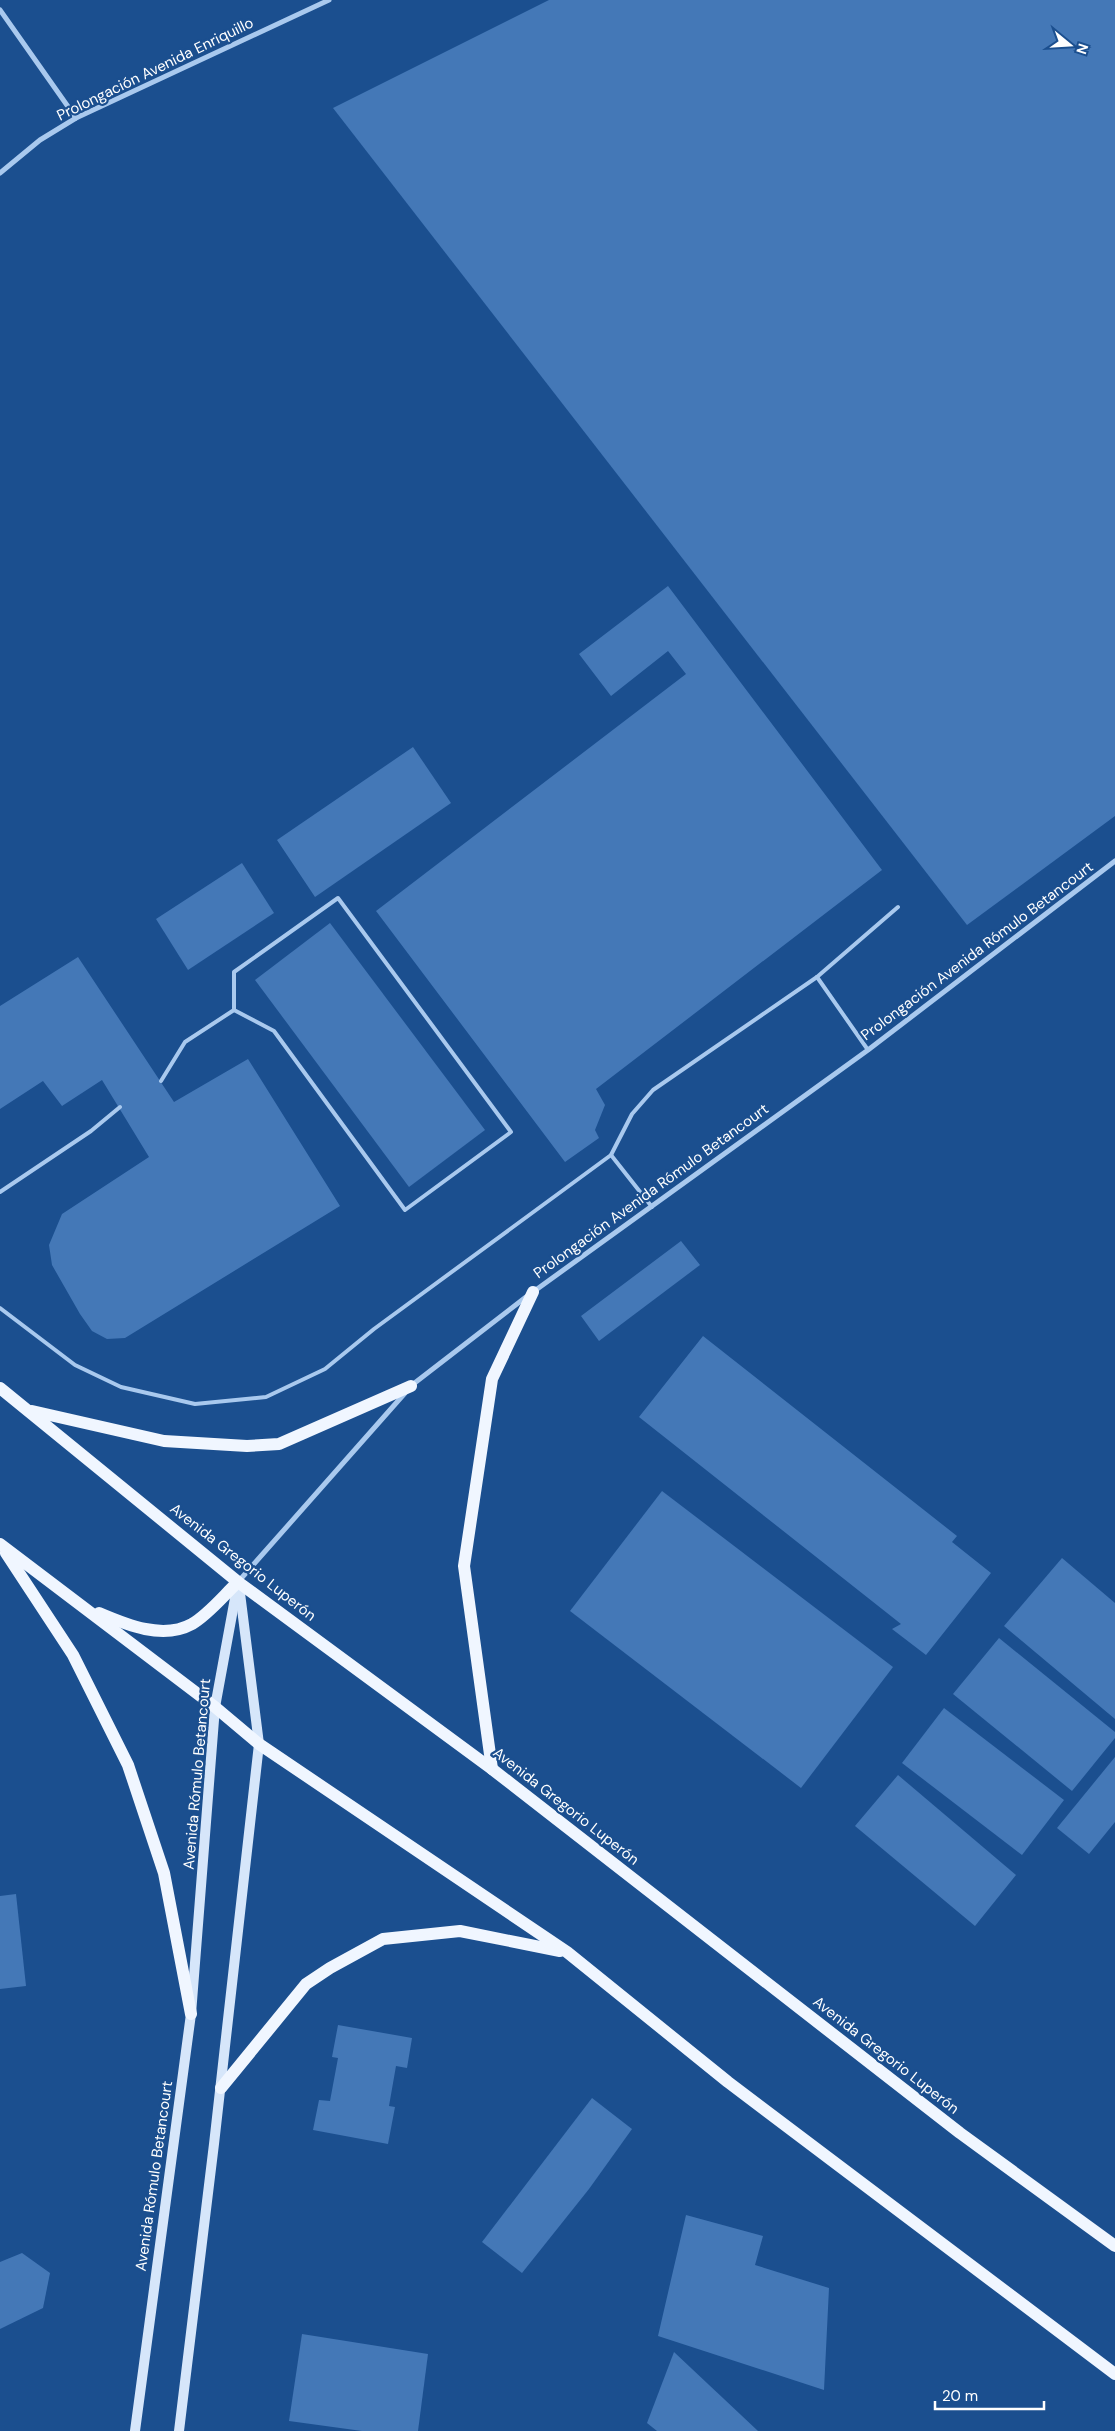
<svg xmlns="http://www.w3.org/2000/svg" width="1115" height="2431" font-family="'DM Sans',sans-serif">
<rect width="100%" height="100%" fill="#1b4f8f"/>
<g fill="#4478b7">
<path d="M 549,0 L 1115,0 L 1115,816 L 967,925 L 333,108 Z"/>
<path d="M 668,586 L 882,870 L 596,1089 L 605,1105 L 595,1130 L 599,1138 L 565,1162 L 376,911 L 686,674 L 668,651 L 611,696 L 579,654 Z"/>
<path d="M 413,747 L 451,803 L 315,897 L 277,840 Z"/>
<path d="M 242,863 L 274,913 L 188,970 L 156,919 Z"/>
<path d="M 330,923 L 485,1130 L 409,1187 L 255,980 Z"/>
<path d="M 78,957 L 174,1102 L 248,1059 L 340,1206 L 125,1338 L 107,1339 L 92,1331 L 80,1314 L 52,1265 L 49,1245 L 62,1214 L 149,1157 L 102,1080 L 62,1106 L 43,1081 L 0,1109 L 0,1006 Z"/>
<path d="M 681,1241 L 700,1265 L 599,1341 L 581,1316 Z"/>
<path d="M 703,1336 L 957,1536 L 952,1542 L 991,1573 L 926,1655 L 892,1629 L 901,1624 L 639,1417 Z"/>
<path d="M 662,1491 L 893,1667 L 801,1788 L 570,1611 Z"/>
<path d="M 1062,1558 L 1115,1603 L 1115,1719 L 1004,1626 Z"/>
<path d="M 999,1638 L 1115,1732 L 1115,1738 L 1072,1791 L 953,1694 Z"/>
<path d="M 944,1708 L 1064,1800 L 1022,1855 L 902,1763 Z"/>
<path d="M 1115,1757 L 1115,1822 L 1089,1854 L 1057,1828 Z"/>
<path d="M 898,1775 L 1016,1875 L 975,1926 L 855,1826 Z"/>
<path d="M 16,1894 L 26,1986 L 0,1989 L 0,1896 Z"/>
<path d="M 338,2025 L 412,2038 L 407,2068 L 396,2066 L 389,2106 L 395,2107 L 388,2144 L 313,2130 L 319,2100 L 330,2101 L 338,2058 L 332,2057 Z"/>
<path d="M 592,2098 L 632,2129 L 589,2189 L 522,2273 L 482,2242 Z"/>
<path d="M 686,2215 L 763,2236 L 755,2265 L 829,2288 L 824,2390 L 658,2336 Z"/>
<path d="M 22,2253 L 50,2273 L 43,2308 L 0,2329 L 0,2262 Z"/>
<path d="M 302,2334 L 428,2354 L 418,2431 L 362,2431 L 289,2421 Z"/>
<path d="M 674,2352 L 758,2431 L 657,2431 L 647,2423 Z"/>
</g>
<g fill="none" stroke-linecap="round" stroke-linejoin="round">
<g stroke="#a9c9ee" stroke-width="4">
<path d="M 338,898 L 511,1132 L 405,1210 L 274,1031 L 234,1010 L 234,972 Z"/>
<path d="M 817,977 L 868,1050"/>
<path d="M 161,1081 L 185,1042 L 234,1010"/>
<path d="M 611,1155 L 652,1207"/>
<path d="M 0,1192 L 91,1131 L 120,1107"/>
<path d="M 0,1308 L 75,1365 L 121,1387 L 195,1404 L 266,1397 L 325,1369 L 374,1329 L 611,1155 L 632,1114 L 653,1090 L 817,977 L 898,907"/>
</g>
<g stroke="#a9c9ee" stroke-width="5">
<path d="M 0,10 L 76,118"/>
<path d="M 0,173 L 40,140 L 76,118 L 329,0"/>
<path d="M 533,1292 L 868,1050 L 1115,861"/>
<path d="M 412,1385 L 526,1297"/>
<path d="M 238,1582 L 405,1393"/>
</g>
<g stroke="#d6e6fa" stroke-width="10">
<path d="M 135,2431 L 191,2014 L 215,1707 L 238,1582"/>
<path d="M 179,2431 L 214,2144 L 259,1744 L 240,1593"/>
</g>
<g stroke="#f0f6ff" stroke-width="12">
<path d="M 0,1388 L 238,1582 L 492,1769 L 960,2133 L 1115,2246"/>
<path d="M 32,1411 L 164,1441 L 247,1446 L 279,1444 L 411,1386"/>
<path d="M 0,1544 L 215,1707 L 259,1744 L 567,1952 L 728,2082 L 1115,2374"/>
<path d="M 6,1553 L 73,1655 L 128,1765 L 164,1873 L 191,2014"/>
<path d="M 99,1613 C 127,1625 163,1640 192,1624 C 209,1614 224,1595 238,1582"/>
<path d="M 492,1769 L 464,1566 L 492,1379 L 533,1292"/>
<path d="M 221,2088 L 306,1984 L 330,1968 L 383,1939 L 460,1931 L 560,1951"/>
</g>
</g>
<g text-anchor="middle" stroke-width="4.5" stroke-linejoin="round" paint-order="stroke">
<g font-size="15" fill="#fff" stroke="#1b4f8f">
<text transform="translate(155 69) rotate(-26)" y="5">Prolongación Avenida Enriquillo</text>
<text transform="translate(977 951) rotate(-37)" y="5">Prolongación Avenida Rómulo Betancourt</text>
<text transform="translate(651 1191) rotate(-36)" y="5">Prolongación Avenida Rómulo Betancourt</text>
<text transform="translate(243 1562) rotate(38)" y="5">Avenida Gregorio Luperón</text>
<text transform="translate(197 1774) rotate(-85)" y="5">Avenida Rómulo Betancourt</text>
<text transform="translate(566 1806) rotate(38)" y="5">Avenida Gregorio Luperón</text>
<text transform="translate(886 2055) rotate(38)" y="5">Avenida Gregorio Luperón</text>
<text transform="translate(154 2176) rotate(-82)" y="5">Avenida Rómulo Betancourt</text>
</g>
</g>
<g transform="translate(1070 45) rotate(108)" stroke="#1b4f8f" stroke-width="4" paint-order="stroke">
<path d="M0-4L9 19L0 12L-9 19Z" fill="#ffffff"/>
<text y="-8" font-size="14" font-weight="bold" text-anchor="middle" fill="#ffffff">N</text>
</g>
<path d="M935 2401v8h109v-8" fill="none" stroke="#ffffff" stroke-width="2.5"/>
<text x="942" y="2401" font-size="15" fill="#ffffff" stroke="#1b4f8f" stroke-width="4" paint-order="stroke">20 m</text>
</svg>
